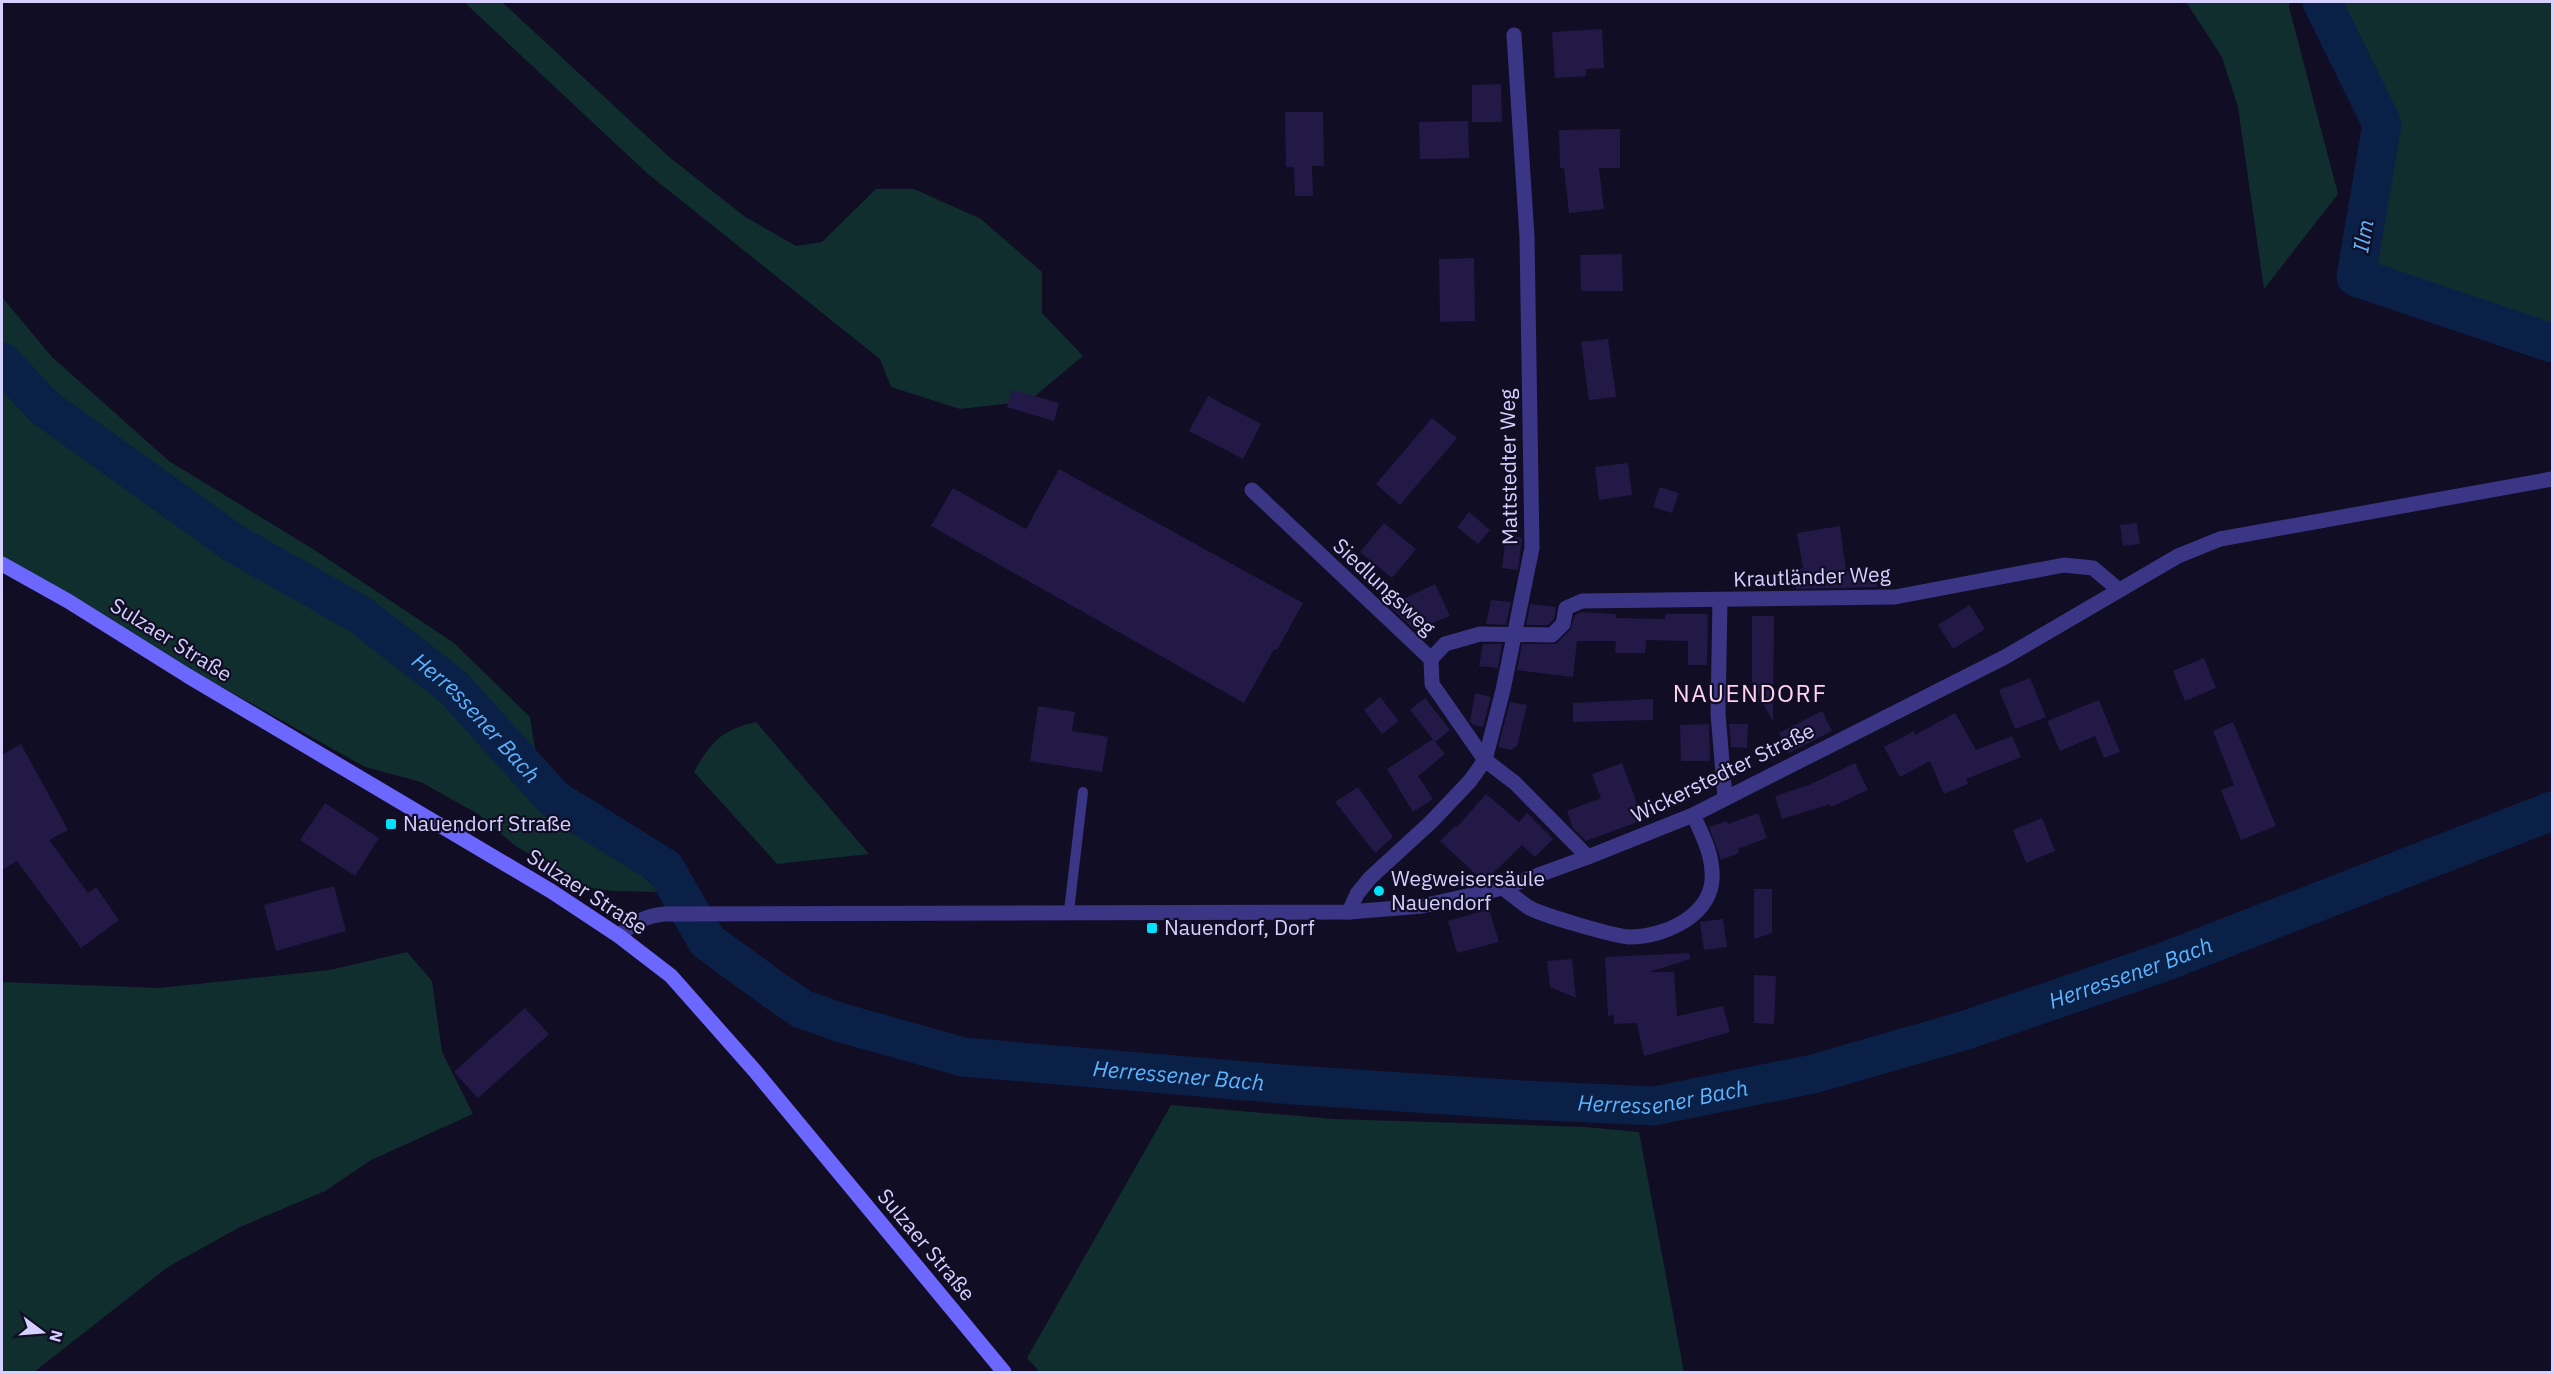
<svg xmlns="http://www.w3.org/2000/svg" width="2554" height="1374" font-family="'IBM Plex Sans',sans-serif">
<rect width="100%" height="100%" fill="#110d24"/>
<g fill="#102e2d">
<path d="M 464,2 L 502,2 L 668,156 L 744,216 L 796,246 L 822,242 L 876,189 L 914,189 L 981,219 L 1042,272 L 1042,313 L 1083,356 L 1029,401 L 960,409 L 891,387 L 880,359 L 648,174 Z"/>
<path d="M 2186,2 L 2290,2 L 2289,7 L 2338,194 L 2264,289 L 2238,107 L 2222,57 Z"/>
<path d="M 2322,2 L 2552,2 L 2552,343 L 2356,277 L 2382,124 Z"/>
<path d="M 2,297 L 52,357 L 169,461 L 316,551 L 454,643 L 530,717 L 543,797 L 662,892 L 613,891 L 584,887 L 514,845 L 478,814 L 421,782 L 365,767 L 68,601 L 2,556 Z"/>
<path d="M 756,722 L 869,854 L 777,864 L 694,772 C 711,741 722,730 756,722 Z"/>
<path d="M 407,952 L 432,981 L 442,1052 L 473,1114 L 371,1160 L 325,1191 L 240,1227 L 168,1267 L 34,1372 L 2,1372 L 2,982 L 159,988 L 330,970 Z"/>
<path d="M 1171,1105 L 1334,1119 L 1585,1127 L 1639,1132 L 1684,1372 L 1040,1372 L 1027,1358 Z"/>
</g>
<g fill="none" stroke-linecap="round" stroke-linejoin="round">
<g stroke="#0a2047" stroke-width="39">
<path d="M 2322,2 L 2382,124 L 2356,277 L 2552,343"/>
<path id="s1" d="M 2,362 L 45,408 L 235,544 L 359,614 L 453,687 L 554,799 L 665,868 L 707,941 L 774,990 L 802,1009 L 842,1023 L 963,1057 L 1294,1085 L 1522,1100 L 1654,1106 L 1813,1074 L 1966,1030 L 2161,963 L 2552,811"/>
</g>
</g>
<g fill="#221946">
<path d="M 1602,29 L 1604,68 L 1586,69 L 1586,76 L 1555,78 L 1552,32 Z"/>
<path d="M 1501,84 L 1502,122 L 1472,122 L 1472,85 Z"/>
<path d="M 1285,112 L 1323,112 L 1324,166 L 1312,166 L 1313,196 L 1295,196 L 1294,167 L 1286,167 Z"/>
<path d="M 1468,121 L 1469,158 L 1420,159 L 1419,122 Z"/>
<path d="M 1620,129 L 1620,168 L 1599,168 L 1604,209 L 1569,213 L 1564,168 L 1560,168 L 1559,130 Z"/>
<path d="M 1622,254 L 1623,291 L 1581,291 L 1580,255 Z"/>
<path d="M 1474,258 L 1475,321 L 1440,322 L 1439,259 Z"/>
<path d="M 1608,339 L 1616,397 L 1589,400 L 1581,342 Z"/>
<path d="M 1012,390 L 1059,403 L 1054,421 L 1007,407 Z"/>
<path d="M 1208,396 L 1261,424 L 1243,459 L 1189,431 Z"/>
<path d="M 1432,418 L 1457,438 L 1400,505 L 1376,484 Z"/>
<path d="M 1628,463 L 1632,495 L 1599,500 L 1595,467 Z"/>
<path d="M 1059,469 L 1303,603 L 1277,650 L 1274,649 L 1244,703 L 931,526 L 953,488 L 1026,529 Z"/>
<path d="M 1660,487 L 1679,493 L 1672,513 L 1653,507 Z"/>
<path d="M 1469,512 L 1490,530 L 1478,544 L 1457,527 Z"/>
<path d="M 1384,523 L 1416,549 L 1392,578 L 1360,552 Z"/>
<path d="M 2137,523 L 2140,544 L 2123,546 L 2120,525 Z"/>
<path d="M 1840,526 L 1846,571 L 1875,568 L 1877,587 L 1796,589 L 1793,570 L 1803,568 L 1797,533 Z"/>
<path d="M 1506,535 L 1522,538 L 1518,570 L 1502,568 Z"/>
<path d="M 1435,584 L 1450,616 L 1415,630 L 1389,606 Z"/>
<path d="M 1491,600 L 1511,602 L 1506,625 L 1486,624 Z"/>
<path d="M 1530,604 L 1556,607 L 1554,619 L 1548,625 L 1526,625 Z"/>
<path d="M 1970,605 L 1985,629 L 1953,649 L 1938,625 Z"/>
<path d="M 1581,612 L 1616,614 L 1616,618 L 1665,619 L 1665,614 L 1708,614 L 1707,665 L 1688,665 L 1688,641 L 1646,640 L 1645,653 L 1615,653 L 1616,641 L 1577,641 L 1573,677 L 1517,670 L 1522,644 L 1556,644 L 1570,630 L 1575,615 Z"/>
<path d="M 1752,616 L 1774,616 L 1773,722 L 1752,682 Z"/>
<path d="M 1483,644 L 1502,644 L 1498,668 L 1479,666 Z"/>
<path d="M 2204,658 L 2216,688 L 2185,701 L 2173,671 Z"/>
<path d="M 2030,678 L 2046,717 L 2015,729 L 1999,690 Z"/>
<path d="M 1475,693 L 1491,697 L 1483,727 L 1473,725 L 1470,721 Z"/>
<path d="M 1380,697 L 1399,721 L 1382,734 L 1364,710 Z"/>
<path d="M 1425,698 L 1450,730 L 1435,742 L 1410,710 Z"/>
<path d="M 1653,699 L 1653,720 L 1573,722 L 1573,703 Z"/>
<path d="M 2099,700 L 2120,752 L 2104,758 L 2095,736 L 2060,751 L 2047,721 Z"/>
<path d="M 1510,702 L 1527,705 L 1517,746 L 1511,750 L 1498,747 Z"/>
<path d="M 1038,706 L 1075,712 L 1072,731 L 1108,737 L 1102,772 L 1030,761 Z"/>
<path d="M 1822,711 L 1832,731 L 1789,753 L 1779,733 Z"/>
<path d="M 1955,713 L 1976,750 L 2012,736 L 2021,757 L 1966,779 L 1968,784 L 1944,794 L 1930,761 L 1900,777 L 1884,747 L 1914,731 L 1915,735 Z"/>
<path d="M 2233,722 L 2276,826 L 2241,840 L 2221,790 L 2234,785 L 2213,731 Z"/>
<path d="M 1709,724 L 1710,761 L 1681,761 L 1680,725 Z"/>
<path d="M 1729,724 L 1748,724 L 1747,748 L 1731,747 Z"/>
<path d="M 1433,739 L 1445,754 L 1418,776 L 1433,799 L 1413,812 L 1387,769 Z"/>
<path d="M 21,744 L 68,830 L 49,840 L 88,893 L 96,887 L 119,920 L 81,948 L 17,861 L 2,870 L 2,755 Z"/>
<path d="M 1622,763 L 1643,820 L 1586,841 L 1573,828 L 1567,811 L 1601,798 L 1592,774 Z"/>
<path d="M 1855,763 L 1868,790 L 1831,807 L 1830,804 L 1782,819 L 1775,796 L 1809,785 Z"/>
<path d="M 1358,787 L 1393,837 L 1375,853 L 1335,802 Z"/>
<path d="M 1486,794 L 1519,822 L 1527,813 L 1553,839 L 1535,857 L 1522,845 L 1484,882 L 1440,841 L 1455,826 L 1457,827 Z"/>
<path d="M 325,803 L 379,838 L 355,876 L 300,840 Z"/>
<path d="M 1758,813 L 1767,838 L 1738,849 L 1739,853 L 1721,860 L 1709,827 L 1727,821 L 1728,824 Z"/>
<path d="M 2042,818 L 2055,851 L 2026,863 L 2013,830 Z"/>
<path d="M 334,886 L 346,931 L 276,951 L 264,905 Z"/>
<path d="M 1754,889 L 1772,889 L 1772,933 L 1754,939 Z"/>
<path d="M 1489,909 L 1499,942 L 1457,953 L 1448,921 Z"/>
<path d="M 1723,919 L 1727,947 L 1704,950 L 1700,922 Z"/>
<path d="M 1689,953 L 1690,959 L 1649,972 L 1674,972 L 1677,1016 L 1723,1006 L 1730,1032 L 1644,1056 L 1637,1023 L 1614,1024 L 1614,1015 L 1608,1016 L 1605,957 Z"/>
<path d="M 1572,959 L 1576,998 L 1550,987 L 1547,961 Z"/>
<path d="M 1754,975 L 1776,976 L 1774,1024 L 1754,1023 Z"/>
<path d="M 525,1008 L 549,1034 L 478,1098 L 454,1072 Z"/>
</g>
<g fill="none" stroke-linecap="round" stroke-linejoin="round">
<path stroke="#3a3685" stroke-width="10" d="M 1069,911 L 1083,792"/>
<g stroke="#3a3685" stroke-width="15">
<path d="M 1252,490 L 1431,659 L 1432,684 L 1485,760 L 1515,783 L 1588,857"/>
<path d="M 1720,600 L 1718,714 L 1725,797"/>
<path d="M 1431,659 L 1445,644 L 1480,634 L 1552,635 L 1563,624 L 1566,608 L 1582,601 L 1895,597 L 2064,565 L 2093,568 L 2119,590"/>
<path d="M 1503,888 C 1511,894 1519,901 1528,907 C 1541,915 1614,936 1629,937 C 1666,937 1716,914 1712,871 C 1711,851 1701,832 1693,815"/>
<path d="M 1349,912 L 1357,894 L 1370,878 L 1431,822 L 1470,781 L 1485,760 L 1503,690 L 1532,548 L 1527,237 L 1514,35"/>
</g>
<path stroke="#3a3685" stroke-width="15" d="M 619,936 C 634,922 645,916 665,914 L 1349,912 L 1422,906 L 1503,888 L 1588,857 L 1693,815 L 2005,657 L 2178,556 L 2220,539 L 2552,479"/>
<path stroke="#6c67ff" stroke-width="15" d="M 2,564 L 68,601 L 188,676 L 551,891 L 619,936 L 671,976 L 755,1071 L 1004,1372"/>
</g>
<g fill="#00e2fb" stroke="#110d24" stroke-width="2">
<rect x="385" y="818" width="12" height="12" rx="3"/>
<circle cx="1379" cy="891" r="6"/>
<rect x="1146" y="922" width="12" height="12" rx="3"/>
</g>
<g text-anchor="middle" stroke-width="4.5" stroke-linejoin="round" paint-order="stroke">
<g font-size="21" fill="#d6d0ff" stroke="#110d24">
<text transform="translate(1509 467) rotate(-91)" y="7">Mattstedter Weg</text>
<text transform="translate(1812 577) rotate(-2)" y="7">Krautländer Weg</text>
<text transform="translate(1384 587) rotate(43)" y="7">Siedlungsweg</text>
<text transform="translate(171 640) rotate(32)" y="7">Sulzaer Straße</text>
<text transform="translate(1723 773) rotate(-26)" y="7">Wickerstedter Straße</text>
<text transform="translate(587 892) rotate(33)" y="7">Sulzaer Straße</text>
<text transform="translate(926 1245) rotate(50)" y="7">Sulzaer Straße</text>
</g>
<g font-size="21" fill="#d6d0ff" stroke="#110d24" text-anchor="start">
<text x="403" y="831">Nauendorf Straße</text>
<text x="1391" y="886">Wegweisersäule<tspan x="1391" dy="24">Nauendorf</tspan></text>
<text x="1164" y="935">Nauendorf, Dorf</text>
</g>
<g font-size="22" font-style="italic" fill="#5eb4ff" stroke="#110d24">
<text transform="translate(2363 236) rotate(-80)" y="8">Ilm</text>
<text dy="8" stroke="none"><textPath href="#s1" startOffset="596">Herressener Bach</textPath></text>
<text dy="8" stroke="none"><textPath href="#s1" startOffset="2397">Herressener Bach</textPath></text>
<text dy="8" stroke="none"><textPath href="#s1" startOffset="1425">Herressener Bach</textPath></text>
<text dy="8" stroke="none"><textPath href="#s1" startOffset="1911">Herressener Bach</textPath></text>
</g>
<g font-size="24" letter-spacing="1.5" fill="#ffd2ef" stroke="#110d24">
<text x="1750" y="702">NAUENDORF</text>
</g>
</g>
<rect width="2554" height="1374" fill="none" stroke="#d6d0ff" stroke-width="6"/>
<g transform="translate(42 1332) rotate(106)" stroke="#110d24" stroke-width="4.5" paint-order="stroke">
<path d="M0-4.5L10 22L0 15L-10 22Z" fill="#d6d0ff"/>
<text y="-9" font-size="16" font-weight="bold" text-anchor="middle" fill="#d6d0ff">N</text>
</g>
</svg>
